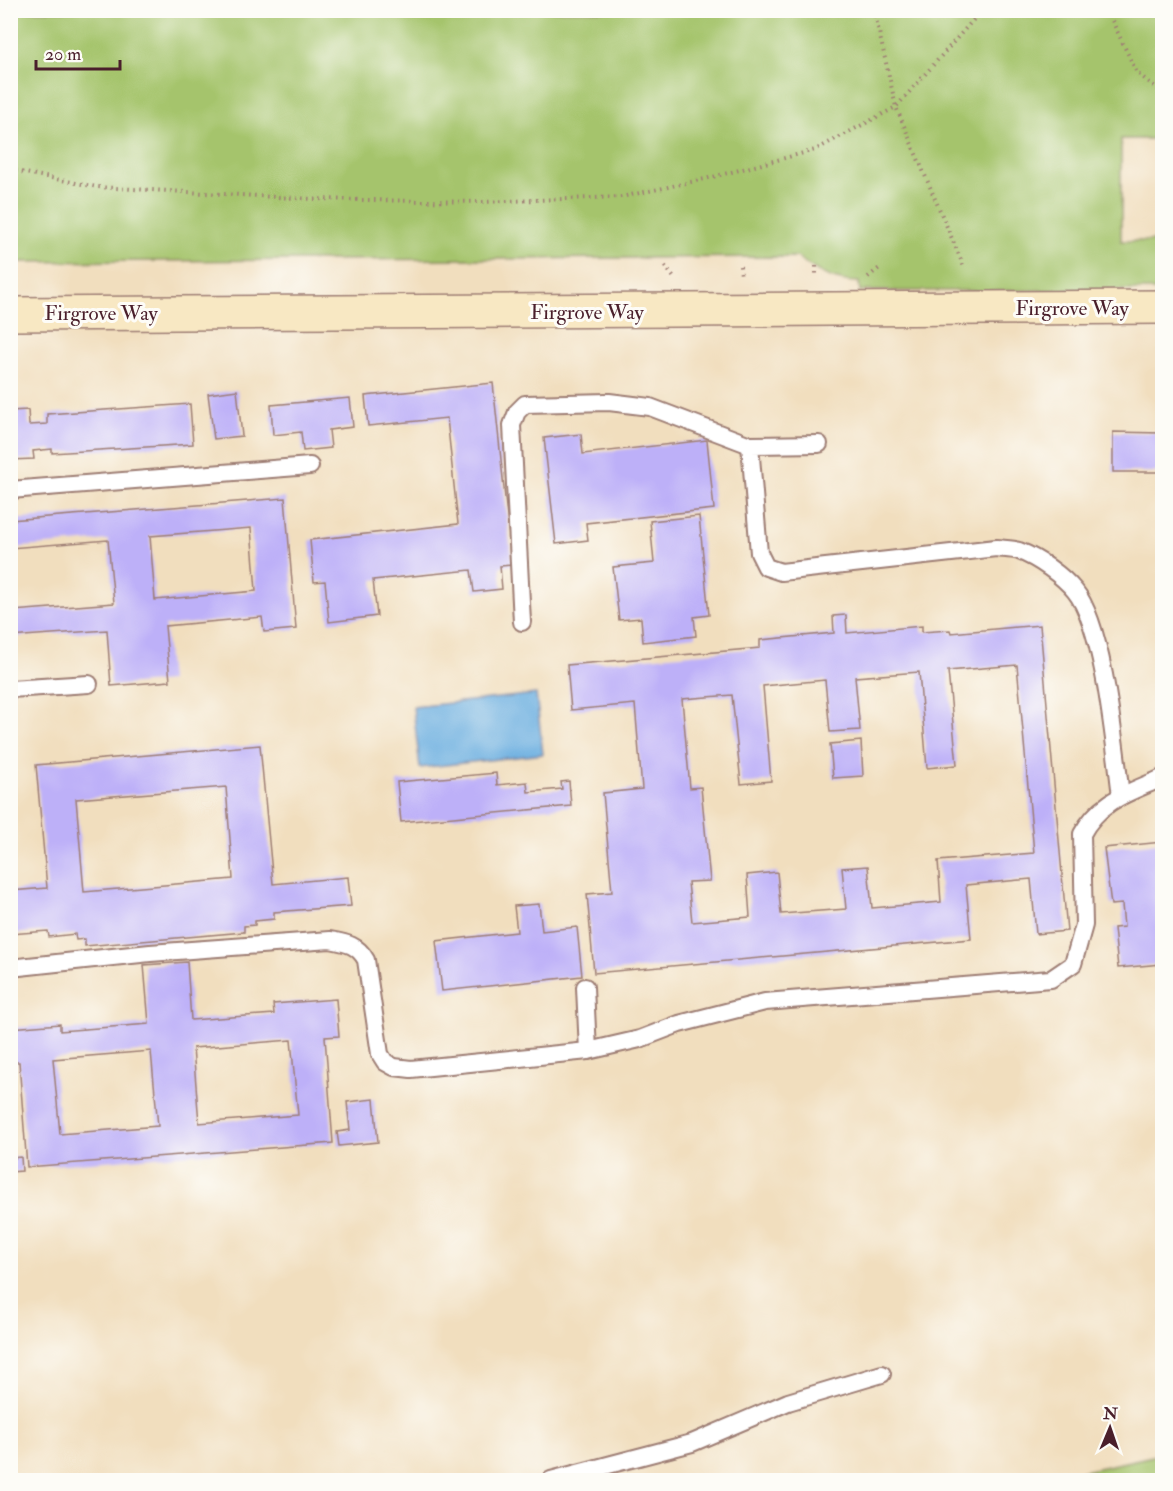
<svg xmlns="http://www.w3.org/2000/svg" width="1173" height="1491" font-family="'IM FELL Double Pica',serif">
<rect width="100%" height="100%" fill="#fdfcf7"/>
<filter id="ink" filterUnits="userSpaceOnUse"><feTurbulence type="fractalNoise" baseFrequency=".0167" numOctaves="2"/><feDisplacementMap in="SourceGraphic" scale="12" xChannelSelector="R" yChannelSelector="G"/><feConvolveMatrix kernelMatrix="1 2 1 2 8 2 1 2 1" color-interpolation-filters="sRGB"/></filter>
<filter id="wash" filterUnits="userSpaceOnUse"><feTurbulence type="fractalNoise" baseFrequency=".008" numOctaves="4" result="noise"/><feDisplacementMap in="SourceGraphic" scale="24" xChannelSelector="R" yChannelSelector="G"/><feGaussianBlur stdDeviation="1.35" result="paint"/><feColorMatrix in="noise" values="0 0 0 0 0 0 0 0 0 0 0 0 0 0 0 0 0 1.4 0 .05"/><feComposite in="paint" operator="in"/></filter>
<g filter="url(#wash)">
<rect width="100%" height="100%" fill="#f1debe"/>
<g fill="#a5c46c" stroke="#78724c" stroke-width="1.5">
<path d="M 10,11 L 1162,11 L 1162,139 L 1121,139 L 1121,241 L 1162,241 L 1162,290 L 860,291 L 859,282 C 833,282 817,272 797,257 L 11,262 Z"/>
<path d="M 1162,1454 L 1162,1480 L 1043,1480 Z"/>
</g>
<path fill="#6baee0" stroke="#5a6686" stroke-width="1.5" d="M 536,694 L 543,754 L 420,768 L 413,707 Z"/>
<g id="blocks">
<g fill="#bdb0f8" fill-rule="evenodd">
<path d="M 493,383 L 512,565 L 500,566 L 502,589 L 474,592 L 471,570 L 373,580 L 377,616 L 329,622 L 325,581 L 314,582 L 310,540 L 458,524 L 447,418 L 368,426 L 365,396 Z"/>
<path d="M 237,390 L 242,436 L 214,439 L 208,394 Z"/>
<path d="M 350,398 L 353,427 L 329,430 L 331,448 L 303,451 L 301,432 L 273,435 L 271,405 Z"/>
<path d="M 190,404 L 193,444 L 52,453 L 52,449 L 33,451 L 34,459 L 10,460 L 10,411 L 28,410 L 29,425 L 47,424 L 47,414 Z"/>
<path d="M 1113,432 L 1162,433 L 1162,472 L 1113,472 Z"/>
<path d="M 581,434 L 583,454 L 707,440 L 714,509 L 586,523 L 588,540 L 556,544 L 544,438 Z"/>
<path d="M 285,498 L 296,629 L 264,632 L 262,617 L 165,626 L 170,681 L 111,686 L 107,630 L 10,637 L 10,602 L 13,611 L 114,603 L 108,540 L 10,548 L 10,520 ZM 251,528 L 256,591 L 155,600 L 150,536 Z"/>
<path d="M 699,516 L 709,615 L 694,617 L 696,636 L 643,642 L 641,618 L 619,620 L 613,567 L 654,563 L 650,521 Z"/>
<path d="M 846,615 L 847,633 L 922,626 L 922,632 L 950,630 L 951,633 L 1040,625 L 1067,931 L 1036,934 L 1031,879 L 966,885 L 971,939 L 594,973 L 587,894 L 612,892 L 603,793 L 642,789 L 635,704 L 571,710 L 567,665 L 760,648 L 760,640 L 834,633 L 833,616 ZM 1017,665 L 1034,853 L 938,861 L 941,902 L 872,908 L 868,866 L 842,868 L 846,909 L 781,914 L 777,872 L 747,875 L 750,917 L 692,922 L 688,882 L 710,881 L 701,787 L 690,788 L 682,699 L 732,695 L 741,784 L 771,781 L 763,686 L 825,680 L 830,732 L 860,730 L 855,677 L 919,672 L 927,768 L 957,765 L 948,671 Z"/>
<path d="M 861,741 L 863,776 L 833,778 L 830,744 Z"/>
<path d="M 260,745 L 273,884 L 348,877 L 351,906 L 274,912 L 274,919 L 255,921 L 255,925 L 244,926 L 244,932 L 85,946 L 85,939 L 76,940 L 75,934 L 49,937 L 48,931 L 10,934 L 10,891 L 47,888 L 36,765 ZM 226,787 L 233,879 L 84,892 L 76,799 Z"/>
<path d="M 496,773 L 497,785 L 527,782 L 528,792 L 562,789 L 561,782 L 569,781 L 571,806 L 401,822 L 397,782 Z"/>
<path d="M 1162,842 L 1162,964 L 1118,968 L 1114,928 L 1124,927 L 1122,904 L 1111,905 L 1104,848 Z"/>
<path d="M 539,904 L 542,931 L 577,927 L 582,976 L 442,991 L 436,941 L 517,932 L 514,906 Z"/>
<path d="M 187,962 L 191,1020 L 274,1014 L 273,1004 L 336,999 L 339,1036 L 325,1037 L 333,1143 L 27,1167 L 19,1062 L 10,1062 L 10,1028 L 60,1024 L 60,1031 L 149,1024 L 144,965 ZM 291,1040 L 298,1115 L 199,1123 L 193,1048 ZM 151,1051 L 158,1126 L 60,1134 L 53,1059 Z"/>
<path d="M 374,1099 L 378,1142 L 339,1146 L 337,1132 L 350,1130 L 347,1102 Z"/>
<path d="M 21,1157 L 22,1171 L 10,1172 L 10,1158 Z"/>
</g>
</g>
</g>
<g filter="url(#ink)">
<use href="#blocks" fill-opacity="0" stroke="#9e7e74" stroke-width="1.5"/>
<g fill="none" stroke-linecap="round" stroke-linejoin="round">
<defs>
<g id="lane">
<path d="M 819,444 L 750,445 L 759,553 L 766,567 L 781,572 L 996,548 C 1003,549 1012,549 1019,551 C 1038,558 1063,576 1075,591 C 1104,626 1115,749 1121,796"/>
<path d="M 10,490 L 310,466"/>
<path d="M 522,622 L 512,425 L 517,412 L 525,404 L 609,402 L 650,407 L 750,445"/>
<path d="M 10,689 L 89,684"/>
<path d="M 10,968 L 150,953 L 330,940 C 347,943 358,945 366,960 L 380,1054 L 385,1062 L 394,1067 L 411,1069 L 588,1051"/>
<path d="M 585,987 L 588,1051 L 640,1039 L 679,1024 L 765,1002 L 1051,979 L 1073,964 L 1084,925 L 1082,834 C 1100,800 1129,793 1162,778"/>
<path d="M 551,1480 L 692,1443 L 788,1402 L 882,1374"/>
</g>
<path id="secondary" d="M 10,314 L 1162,307"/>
</defs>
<use href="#lane" stroke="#9e7e74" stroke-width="20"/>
<use href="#secondary" stroke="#9e7e74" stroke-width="36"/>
<g stroke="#9e7e74" stroke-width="4" stroke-dasharray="1.5 4.5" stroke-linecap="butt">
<path d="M 874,10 L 896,107 L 964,267"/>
<path d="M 1107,10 L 1137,73 L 1162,92"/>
<path d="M 10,170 L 97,187 L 313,199 L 480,202 L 621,197 L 705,179 L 815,150 L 896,107 L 982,10"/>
<path d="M 665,266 L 675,279"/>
<path d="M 740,266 L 741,276"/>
<path d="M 816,266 L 816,277"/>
<path d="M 868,277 L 882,266"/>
</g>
<use href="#lane" stroke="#fff" stroke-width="16"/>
<use href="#secondary" stroke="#f8e8c3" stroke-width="33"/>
</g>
</g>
<g text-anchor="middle" stroke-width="6" stroke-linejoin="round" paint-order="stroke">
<g font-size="21" fill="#4a1f2b" stroke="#fdfcf7">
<text x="1072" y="315">Firgrove Way</text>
<text x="587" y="319">Firgrove Way</text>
<text x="101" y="320">Firgrove Way</text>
</g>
</g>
<rect width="1173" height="1491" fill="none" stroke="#fdfcf7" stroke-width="36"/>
<g transform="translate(1110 1428) rotate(2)" stroke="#fdfcf7" stroke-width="4.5" paint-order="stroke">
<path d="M0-4.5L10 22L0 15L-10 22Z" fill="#4a1f2b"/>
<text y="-9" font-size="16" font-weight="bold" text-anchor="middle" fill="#4a1f2b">N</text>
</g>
<path d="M36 60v9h84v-9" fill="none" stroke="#4a1f2b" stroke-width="3"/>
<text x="45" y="60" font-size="18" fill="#4a1f2b" stroke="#fdfcf7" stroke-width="4.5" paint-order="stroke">20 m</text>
</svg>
